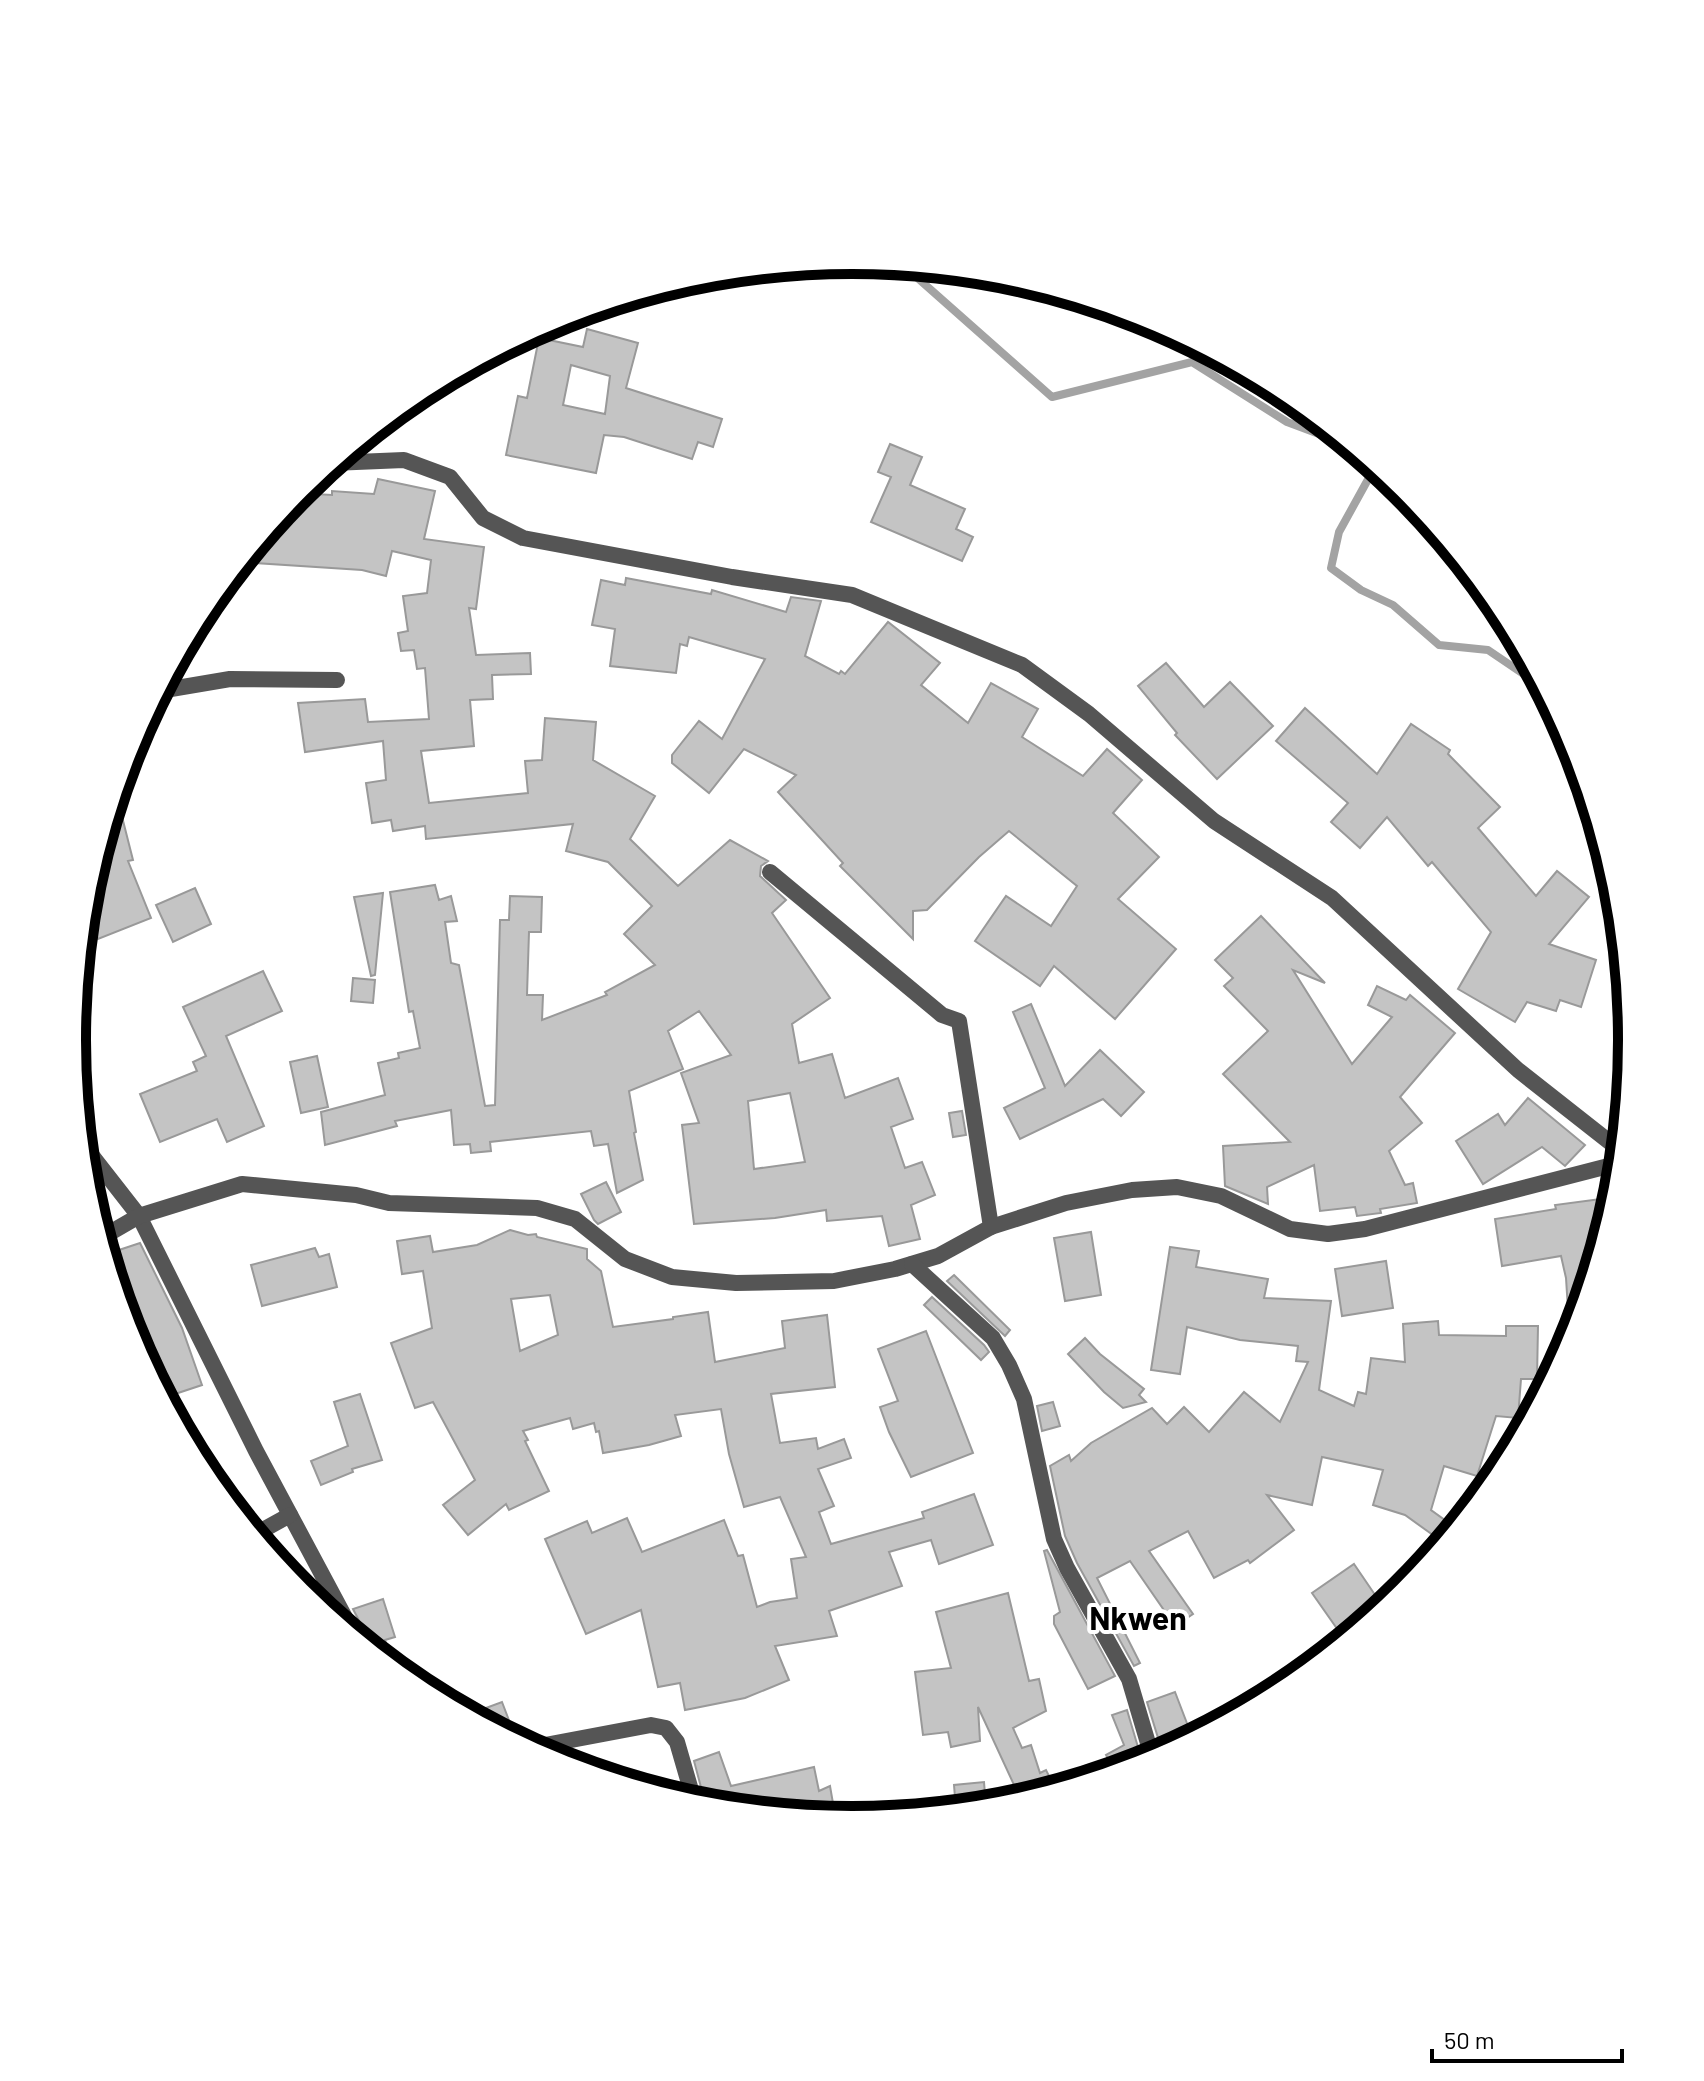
<svg xmlns="http://www.w3.org/2000/svg" width="1704" height="2081" font-family="Barlow,sans-serif">
<rect width="100%" height="100%" fill="#fff"/>
<g fill="none" stroke-linecap="round" stroke-linejoin="round">
<g stroke="#a3a3a3" stroke-width="8">
<path d="M 904,266 L 1052,397 L 1192,362 L 1287,422 L 1351,446"/>
<path d="M 670,285 L 676,283"/>
<path d="M 559,318 L 599,318 L 621,300"/>
<path d="M 1351,446 L 1371,474 L 1339,532 L 1331,568 L 1361,590 L 1393,605 L 1439,645 L 1488,650 L 1544,688"/>
</g>
</g>
<g fill="#c4c4c4" stroke="#999" stroke-width="2" fill-rule="evenodd">
<path d="M 587,329 L 638,343 L 626,388 L 722,419 L 713,447 L 698,442 L 692,459 L 624,437 L 604,435 L 596,473 L 506,455 L 518,396 L 527,398 L 539,338 L 583,347 ZM 571,365 L 610,376 L 605,414 L 563,405 Z"/>
<path d="M 890,444 L 922,457 L 910,485 L 965,509 L 956,529 L 973,537 L 962,561 L 871,522 L 891,477 L 878,472 Z"/>
<path d="M 378,479 L 435,491 L 424,539 L 484,547 L 476,609 L 469,608 L 476,655 L 530,653 L 531,674 L 492,675 L 493,699 L 470,700 L 474,746 L 421,751 L 429,803 L 528,793 L 525,761 L 542,760 L 545,718 L 596,722 L 593,760 L 655,796 L 630,839 L 678,886 L 730,840 L 768,861 L 761,866 L 760,876 L 786,900 L 772,913 L 830,998 L 792,1024 L 799,1063 L 832,1054 L 845,1098 L 898,1078 L 913,1119 L 891,1127 L 905,1168 L 922,1162 L 935,1195 L 911,1205 L 920,1239 L 889,1246 L 882,1216 L 827,1221 L 826,1210 L 775,1218 L 694,1224 L 682,1125 L 699,1123 L 681,1073 L 731,1055 L 699,1011 L 668,1031 L 683,1069 L 629,1091 L 636,1132 L 634,1133 L 643,1180 L 617,1193 L 608,1144 L 594,1146 L 591,1131 L 490,1142 L 491,1151 L 471,1153 L 470,1144 L 454,1145 L 451,1110 L 395,1121 L 397,1126 L 325,1145 L 321,1112 L 385,1095 L 378,1063 L 399,1058 L 398,1053 L 420,1048 L 413,1011 L 409,1012 L 390,892 L 435,885 L 439,900 L 451,896 L 457,921 L 445,922 L 451,963 L 459,965 L 485,1106 L 495,1105 L 500,920 L 509,920 L 510,896 L 542,897 L 541,932 L 529,932 L 527,995 L 543,995 L 542,1020 L 607,995 L 605,992 L 655,965 L 624,934 L 652,906 L 608,862 L 566,851 L 573,824 L 426,839 L 425,826 L 393,831 L 391,820 L 372,823 L 366,783 L 386,780 L 383,741 L 305,752 L 298,703 L 365,699 L 368,722 L 429,719 L 425,668 L 417,669 L 414,650 L 401,651 L 398,633 L 408,631 L 403,596 L 427,593 L 431,560 L 392,551 L 386,576 L 362,570 L 255,563 L 255,544 L 297,493 L 332,495 L 332,491 L 374,494 ZM 790,1093 L 805,1162 L 754,1169 L 748,1101 Z"/>
<path d="M 626,578 L 711,594 L 712,590 L 786,612 L 791,597 L 821,601 L 805,656 L 839,674 L 841,671 L 845,674 L 888,622 L 940,663 L 921,685 L 968,723 L 991,683 L 1038,709 L 1022,737 L 1083,776 L 1107,749 L 1142,780 L 1113,813 L 1159,857 L 1118,899 L 1176,949 L 1115,1019 L 1054,966 L 1040,986 L 975,941 L 1006,896 L 1051,926 L 1077,886 L 1009,831 L 979,857 L 927,910 L 913,911 L 913,939 L 840,866 L 843,863 L 778,792 L 796,775 L 744,749 L 709,793 L 672,763 L 672,755 L 699,721 L 722,739 L 765,659 L 689,637 L 687,646 L 680,644 L 676,673 L 610,666 L 615,629 L 592,625 L 601,580 L 625,585 Z"/>
<path d="M 1166,663 L 1204,707 L 1230,682 L 1273,726 L 1217,779 L 1175,735 L 1177,733 L 1138,686 Z"/>
<path d="M 1305,708 L 1377,774 L 1411,724 L 1450,750 L 1448,754 L 1500,807 L 1478,828 L 1536,896 L 1557,871 L 1589,897 L 1549,944 L 1596,960 L 1581,1007 L 1560,1000 L 1556,1011 L 1527,1002 L 1515,1022 L 1458,989 L 1491,932 L 1432,862 L 1428,866 L 1387,817 L 1360,848 L 1331,822 L 1348,803 L 1276,741 Z"/>
<path d="M 116,793 L 133,860 L 128,861 L 151,918 L 98,939 L 94,929 L 83,933 L 87,888 Z"/>
<path d="M 195,888 L 211,924 L 173,942 L 156,905 Z"/>
<path d="M 383,893 L 375,975 L 371,976 L 354,897 Z"/>
<path d="M 1261,916 L 1325,983 L 1293,970 L 1352,1064 L 1392,1017 L 1368,1005 L 1377,986 L 1406,1000 L 1410,995 L 1455,1033 L 1400,1097 L 1422,1123 L 1389,1151 L 1405,1185 L 1413,1183 L 1417,1203 L 1380,1209 L 1381,1213 L 1357,1216 L 1355,1207 L 1320,1211 L 1314,1165 L 1267,1187 L 1268,1204 L 1225,1186 L 1223,1146 L 1290,1142 L 1223,1074 L 1268,1031 L 1224,986 L 1233,978 L 1215,960 Z"/>
<path d="M 263,971 L 282,1011 L 226,1036 L 264,1126 L 227,1142 L 217,1119 L 160,1142 L 140,1094 L 197,1071 L 193,1062 L 206,1056 L 183,1007 Z"/>
<path d="M 353,978 L 375,980 L 373,1003 L 351,1001 Z"/>
<path d="M 1031,1004 L 1065,1086 L 1100,1050 L 1144,1092 L 1121,1116 L 1103,1099 L 1020,1139 L 1004,1108 L 1045,1088 L 1013,1012 Z"/>
<path d="M 317,1056 L 328,1107 L 301,1113 L 290,1062 Z"/>
<path d="M 1528,1098 L 1585,1145 L 1565,1166 L 1542,1147 L 1483,1184 L 1456,1141 L 1498,1114 L 1505,1125 Z"/>
<path d="M 962,1111 L 966,1135 L 953,1137 L 949,1113 Z"/>
<path d="M 606,1182 L 621,1212 L 598,1224 L 594,1220 L 581,1194 Z"/>
<path d="M 1616,1197 L 1572,1339 L 1570,1341 L 1566,1278 L 1561,1256 L 1502,1266 L 1495,1219 L 1556,1209 L 1555,1205 Z"/>
<path d="M 510,1230 L 528,1235 L 536,1234 L 537,1237 L 587,1249 L 587,1259 L 601,1271 L 613,1327 L 673,1319 L 673,1317 L 708,1312 L 715,1362 L 785,1348 L 782,1321 L 827,1315 L 835,1387 L 771,1394 L 780,1443 L 816,1438 L 818,1449 L 844,1439 L 851,1458 L 818,1469 L 834,1506 L 819,1512 L 831,1544 L 924,1518 L 922,1512 L 974,1494 L 993,1545 L 939,1564 L 931,1540 L 889,1552 L 902,1586 L 829,1611 L 837,1636 L 775,1646 L 789,1680 L 745,1698 L 685,1710 L 680,1683 L 658,1687 L 641,1610 L 586,1634 L 545,1539 L 587,1521 L 592,1533 L 627,1518 L 642,1552 L 724,1520 L 738,1556 L 743,1555 L 757,1607 L 770,1602 L 797,1598 L 791,1559 L 806,1557 L 780,1497 L 744,1507 L 729,1454 L 721,1409 L 675,1415 L 681,1436 L 649,1445 L 603,1453 L 599,1431 L 596,1432 L 594,1423 L 573,1429 L 570,1418 L 523,1431 L 528,1440 L 525,1441 L 549,1491 L 509,1510 L 506,1504 L 468,1535 L 443,1505 L 475,1480 L 433,1402 L 415,1408 L 391,1343 L 432,1328 L 423,1271 L 402,1274 L 397,1241 L 430,1236 L 433,1252 L 477,1245 ZM 550,1295 L 558,1335 L 520,1351 L 511,1299 Z"/>
<path d="M 1091,1232 L 1101,1295 L 1065,1301 L 1054,1238 Z"/>
<path d="M 140,1243 L 182,1328 L 202,1385 L 163,1398 L 131,1339 L 129,1333 L 134,1331 L 107,1254 Z"/>
<path d="M 1170,1247 L 1199,1251 L 1196,1267 L 1268,1279 L 1264,1298 L 1331,1301 L 1319,1390 L 1354,1406 L 1358,1392 L 1366,1394 L 1371,1358 L 1405,1362 L 1403,1324 L 1438,1321 L 1439,1335 L 1506,1336 L 1506,1326 L 1538,1326 L 1537,1379 L 1521,1379 L 1518,1418 L 1496,1416 L 1477,1476 L 1444,1466 L 1431,1510 L 1456,1528 L 1444,1543 L 1405,1515 L 1373,1505 L 1383,1470 L 1322,1457 L 1312,1505 L 1267,1495 L 1294,1530 L 1250,1563 L 1248,1560 L 1214,1578 L 1188,1531 L 1149,1551 L 1193,1614 L 1175,1626 L 1130,1561 L 1097,1578 L 1140,1663 L 1134,1666 L 1077,1563 L 1065,1536 L 1050,1466 L 1069,1455 L 1071,1461 L 1091,1443 L 1152,1408 L 1167,1424 L 1184,1407 L 1209,1432 L 1244,1392 L 1280,1422 L 1308,1362 L 1296,1361 L 1298,1346 L 1240,1340 L 1187,1327 L 1180,1374 L 1151,1370 Z"/>
<path d="M 315,1248 L 319,1257 L 329,1254 L 337,1287 L 262,1306 L 251,1265 Z"/>
<path d="M 1386,1261 L 1393,1308 L 1342,1316 L 1335,1269 Z"/>
<path d="M 954,1275 L 1010,1330 L 1005,1336 L 947,1281 Z"/>
<path d="M 932,1297 L 984,1345 L 989,1352 L 981,1360 L 924,1305 Z"/>
<path d="M 926,1331 L 973,1453 L 911,1477 L 889,1432 L 880,1407 L 898,1401 L 878,1349 Z"/>
<path d="M 1085,1338 L 1100,1354 L 1144,1389 L 1139,1395 L 1146,1402 L 1123,1408 L 1104,1392 L 1068,1354 Z"/>
<path d="M 360,1394 L 382,1460 L 352,1469 L 353,1472 L 321,1485 L 311,1461 L 348,1446 L 334,1402 Z"/>
<path d="M 1053,1402 L 1060,1426 L 1042,1431 L 1037,1406 Z"/>
<path d="M 1047,1550 L 1115,1676 L 1088,1689 L 1054,1624 L 1054,1616 L 1060,1612 L 1044,1551 Z"/>
<path d="M 1354,1564 L 1384,1608 L 1345,1640 L 1312,1593 Z"/>
<path d="M 1008,1593 L 1029,1681 L 1039,1679 L 1046,1711 L 1013,1728 L 1022,1748 L 1031,1745 L 1040,1773 L 1046,1770 L 1056,1790 L 1021,1800 L 978,1707 L 980,1741 L 951,1747 L 948,1732 L 923,1735 L 915,1672 L 951,1668 L 936,1612 Z"/>
<path d="M 383,1599 L 395,1637 L 385,1640 L 395,1669 L 365,1645 L 366,1634 L 353,1609 Z"/>
<path d="M 1175,1692 L 1193,1739 L 1163,1754 L 1147,1702 Z"/>
<path d="M 502,1702 L 510,1723 L 494,1729 L 467,1715 Z"/>
<path d="M 1127,1710 L 1143,1764 L 1115,1772 L 1106,1755 L 1124,1745 L 1112,1715 Z"/>
<path d="M 719,1752 L 731,1786 L 814,1767 L 819,1791 L 830,1786 L 834,1809 L 814,1817 L 706,1806 L 694,1761 Z"/>
<path d="M 984,1782 L 986,1807 L 956,1810 L 954,1785 Z"/>
</g>
<g fill="none" stroke-linecap="round" stroke-linejoin="round">
<g stroke="#555" stroke-width="16">
<path d="M 332,463 L 404,460 L 450,477 L 483,518 L 523,538 L 732,577 L 852,595 L 1022,665 L 1089,714 L 1214,821 L 1332,898 L 1518,1070 L 1621,1151"/>
<path d="M 159,691 L 230,679 L 337,680"/>
<path d="M 770,872 L 942,1015 L 959,1021 L 991,1227"/>
<path d="M 82,1143 L 139,1216 L 256,1451 L 356,1638"/>
<path d="M 101,1238 L 139,1216 L 242,1184 L 356,1195 L 389,1203 L 537,1208 L 575,1219 L 625,1259 L 672,1277 L 736,1283 L 834,1281 L 895,1269 L 938,1256 L 991,1227 L 1066,1203 L 1132,1190 L 1177,1187 L 1221,1196 L 1290,1229 L 1328,1234 L 1365,1229 L 1620,1163"/>
<path d="M 912,1264 L 993,1338 L 1009,1365 L 1024,1399 L 1054,1539 L 1067,1568 L 1129,1679 L 1153,1760"/>
<path d="M 254,1535 L 290,1515"/>
<path d="M 529,1748 L 651,1725 L 666,1728 L 677,1742 L 695,1804"/>
</g>
</g>
<g text-anchor="middle" stroke-width="8" stroke-linejoin="round" paint-order="stroke">
<g font-size="32" font-weight="bold" fill="#000" stroke="#fff">
<text x="1138" y="1630">Nkwen</text>
</g>
</g>
<path d="M0 0H1704V2081H0ZM86 1040a766 766 0 1 1 1532 0a766 766 0 1 1-1532 0Z" fill="#fff" fill-rule="evenodd"/>
<path fill="none" stroke="#000" stroke-width="10" d="M86 1040a766 766 0 1 1 1532 0a766 766 0 1 1-1532 0Z"/>
<path d="M1432 2049v12h190v-12" fill="none" stroke="#000000" stroke-width="4"/>
<text x="1444" y="2049" font-size="24" fill="#000000" stroke="#ffffff" stroke-width="6" paint-order="stroke">50 m</text>
</svg>
